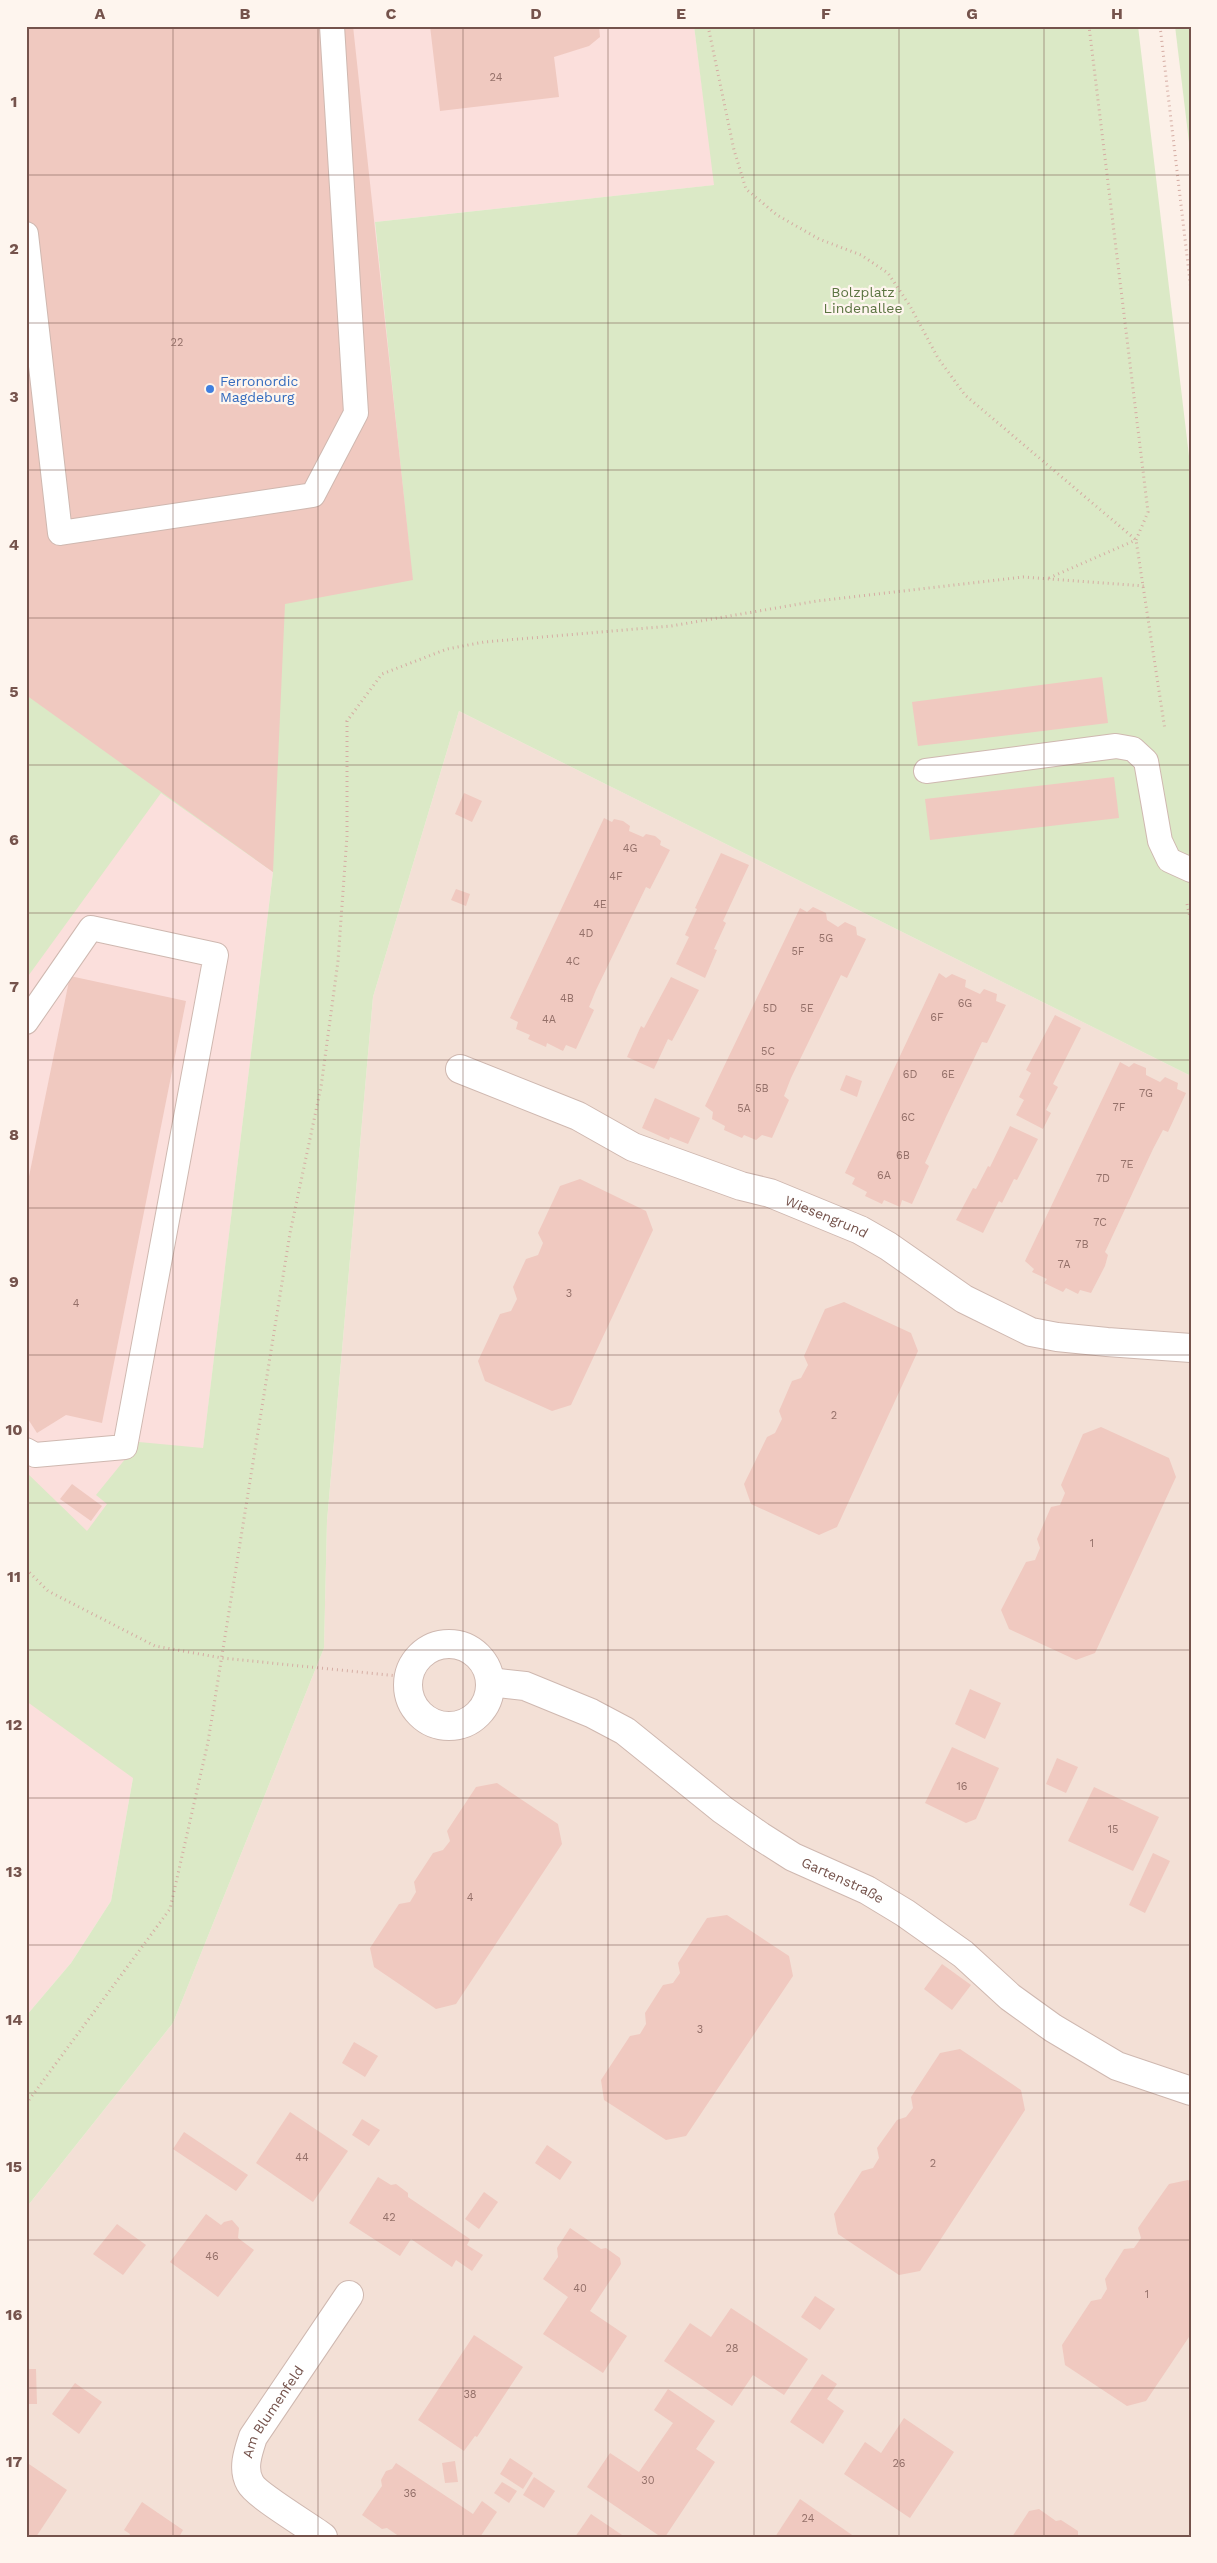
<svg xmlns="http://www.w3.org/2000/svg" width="1217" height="2563" font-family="'Work Sans',sans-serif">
<rect width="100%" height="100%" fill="#fcf0e8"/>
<path fill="#f3e0d6" d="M 459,711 L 1191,1076 L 1191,2537 L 26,2537 L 26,2208 L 173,2023 L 324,1648 L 327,1521 L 373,997 Z"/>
<path fill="#fbdfdc" d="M 26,26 L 694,26 L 715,185 L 375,222 L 413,580 L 273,872 L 203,1449 L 133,1778 L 111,1901 L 71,1963 L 26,2016 Z"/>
<g fill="#dbe9c6">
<path d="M 694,26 L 1138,26 L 1191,473 L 1191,1076 L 459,711 L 373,997 L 327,1521 L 324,1648 L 173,2023 L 26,2208 L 26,2016 L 71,1963 L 111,1901 L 133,1778 L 26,1701 L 26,1472 L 87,1531 L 107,1504 L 96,1495 L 139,1442 L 203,1448 L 273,872 L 161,793 L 26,979 L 26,672 L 274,567 L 410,556 L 375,222 L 714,185 Z"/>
<path d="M 1175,26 L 1191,26 L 1191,159 Z"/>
</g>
<g fill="#f0c9c0">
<path d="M 26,26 L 353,26 L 413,580 L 285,604 L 273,872 L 26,695 Z"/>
<path d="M 430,26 L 599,26 L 600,37 L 589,46 L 554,57 L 559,97 L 440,111 Z"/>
<path d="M 1102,677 L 1108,723 L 918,746 L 912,702 Z"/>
<path d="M 1114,777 L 1119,818 L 930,840 L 925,799 Z"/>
<path d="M 464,793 L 482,801 L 472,822 L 455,814 Z"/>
<path d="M 604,818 L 612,822 L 614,819 L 623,821 L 630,826 L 629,831 L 643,837 L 646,834 L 655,836 L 661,841 L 660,845 L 670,850 L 650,889 L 646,887 L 596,990 L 589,1007 L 594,1010 L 576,1049 L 566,1045 L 563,1051 L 547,1043 L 546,1047 L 528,1039 L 530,1035 L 516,1029 L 518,1022 L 510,1018 Z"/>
<path d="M 721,853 L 749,865 L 723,921 L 726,923 L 714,949 L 717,950 L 705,978 L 676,964 L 689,937 L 685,935 L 697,909 L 695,908 Z"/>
<path d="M 456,889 L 470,894 L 466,906 L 451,900 Z"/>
<path d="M 813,907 L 826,913 L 827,920 L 838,927 L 845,922 L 856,927 L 857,935 L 866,939 L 847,978 L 841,975 L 791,1078 L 784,1096 L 789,1100 L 772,1138 L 762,1135 L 756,1140 L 744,1135 L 742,1138 L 724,1130 L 725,1126 L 712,1119 L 713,1112 L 705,1106 L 800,908 L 807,912 Z"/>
<path d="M 939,973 L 946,978 L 952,974 L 966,980 L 965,987 L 980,994 L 984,989 L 997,994 L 996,1001 L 1006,1005 L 987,1043 L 982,1042 L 946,1117 L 925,1163 L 929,1166 L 912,1204 L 902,1200 L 900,1207 L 884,1200 L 882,1204 L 865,1196 L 867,1192 L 852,1184 L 855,1178 L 845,1173 Z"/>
<path d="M 70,976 L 186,1001 L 102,1423 L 66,1415 L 37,1433 L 26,1416 L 26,1191 Z"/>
<path d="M 671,977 L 699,990 L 672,1041 L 668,1039 L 654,1069 L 627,1057 L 641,1026 L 644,1028 Z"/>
<path d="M 1055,1015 L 1081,1028 L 1053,1084 L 1058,1087 L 1046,1110 L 1051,1113 L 1043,1129 L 1016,1115 L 1024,1100 L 1019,1097 L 1031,1073 L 1026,1070 Z"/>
<path d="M 1120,1062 L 1129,1067 L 1134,1063 L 1146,1068 L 1146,1075 L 1160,1082 L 1165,1077 L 1178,1083 L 1177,1089 L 1186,1093 L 1168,1132 L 1163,1130 L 1153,1149 L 1105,1252 L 1108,1255 L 1105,1266 L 1091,1293 L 1080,1290 L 1078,1294 L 1066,1288 L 1063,1292 L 1044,1283 L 1047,1279 L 1032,1272 L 1034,1269 L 1025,1261 Z"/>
<path d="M 846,1075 L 862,1081 L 857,1097 L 840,1090 Z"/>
<path d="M 655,1098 L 700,1118 L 688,1144 L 670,1137 L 669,1140 L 642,1128 Z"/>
<path d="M 1010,1126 L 1038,1139 L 1017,1180 L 1014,1179 L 1002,1203 L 999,1201 L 983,1233 L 956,1220 L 973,1188 L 976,1189 L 988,1166 L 990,1167 Z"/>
<path d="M 580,1179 L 646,1211 L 653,1230 L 571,1405 L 552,1411 L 485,1381 L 478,1361 L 500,1314 L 511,1311 L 517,1299 L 513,1287 L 526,1259 L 538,1255 L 543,1243 L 538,1233 L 560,1186 Z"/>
<path d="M 844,1302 L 911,1333 L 918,1351 L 837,1527 L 819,1535 L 751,1504 L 744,1484 L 767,1437 L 775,1433 L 782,1419 L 779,1411 L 792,1381 L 801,1378 L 808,1365 L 804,1356 L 825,1309 Z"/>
<path d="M 1101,1427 L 1169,1458 L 1176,1477 L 1095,1653 L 1076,1660 L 1009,1629 L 1001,1610 L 1026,1562 L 1035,1560 L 1040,1548 L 1037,1539 L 1051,1507 L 1060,1505 L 1065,1493 L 1061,1485 L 1083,1434 Z"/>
<path d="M 72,1484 L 102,1506 L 91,1521 L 60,1499 Z"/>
<path d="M 970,1689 L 1001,1703 L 985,1739 L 955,1724 Z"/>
<path d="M 952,1747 L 999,1768 L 976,1819 L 966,1823 L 925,1803 Z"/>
<path d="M 1057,1758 L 1078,1767 L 1066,1793 L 1046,1784 Z"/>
<path d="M 497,1783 L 558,1824 L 562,1844 L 456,2004 L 436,2009 L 374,1967 L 370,1948 L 399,1904 L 410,1902 L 416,1892 L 414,1882 L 433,1853 L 443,1850 L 450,1841 L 447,1831 L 476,1787 Z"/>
<path d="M 1094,1787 L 1159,1817 L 1133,1871 L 1068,1841 Z"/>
<path d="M 1153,1853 L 1170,1861 L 1145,1913 L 1129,1905 Z"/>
<path d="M 727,1915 L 789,1956 L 793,1976 L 686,2136 L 666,2140 L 604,2100 L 601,2080 L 630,2036 L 640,2034 L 646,2024 L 645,2013 L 663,1985 L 673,1983 L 680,1973 L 678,1963 L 707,1918 Z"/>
<path d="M 942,1964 L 971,1985 L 952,2010 L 924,1989 Z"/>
<path d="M 354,2042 L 378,2056 L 365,2077 L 342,2063 Z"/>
<path d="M 960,2049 L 1021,2090 L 1025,2110 L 920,2271 L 899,2275 L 838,2234 L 834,2214 L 862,2171 L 873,2168 L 879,2158 L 877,2148 L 897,2120 L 906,2117 L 913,2108 L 911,2097 L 940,2053 Z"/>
<path d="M 290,2112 L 348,2151 L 313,2202 L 256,2163 Z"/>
<path d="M 362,2119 L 380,2130 L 369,2146 L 352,2135 Z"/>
<path d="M 184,2132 L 248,2175 L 236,2191 L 173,2149 Z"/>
<path d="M 547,2145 L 572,2162 L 560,2180 L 535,2163 Z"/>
<path d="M 378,2177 L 391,2185 L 396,2184 L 408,2193 L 408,2197 L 470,2239 L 467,2245 L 483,2255 L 472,2271 L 456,2260 L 452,2267 L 411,2239 L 400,2256 L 349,2223 Z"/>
<path d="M 1188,2180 L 1191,2182 L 1191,2334 L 1146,2401 L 1127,2406 L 1065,2365 L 1062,2345 L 1091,2301 L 1101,2299 L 1107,2289 L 1105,2279 L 1124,2249 L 1134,2248 L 1141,2238 L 1138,2228 L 1169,2184 Z"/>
<path d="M 484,2192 L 498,2202 L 479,2229 L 465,2219 Z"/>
<path d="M 206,2214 L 221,2225 L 224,2222 L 232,2220 L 239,2228 L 238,2238 L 254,2250 L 218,2297 L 170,2262 Z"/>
<path d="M 117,2224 L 146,2245 L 123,2275 L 93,2254 Z"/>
<path d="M 570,2228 L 601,2249 L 606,2248 L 620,2258 L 621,2264 L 590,2311 L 627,2336 L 603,2373 L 543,2334 L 568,2297 L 543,2279 L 558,2257 L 557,2248 Z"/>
<path d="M 815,2296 L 835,2309 L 820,2330 L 801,2317 Z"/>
<path d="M 731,2308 L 808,2359 L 784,2395 L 753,2375 L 732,2406 L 664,2361 L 690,2323 L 711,2337 Z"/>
<path d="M 474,2335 L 523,2367 L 477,2437 L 475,2436 L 464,2451 L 418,2420 Z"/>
<path d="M 26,2369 L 36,2369 L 37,2404 L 26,2404 Z"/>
<path d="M 822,2374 L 837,2384 L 827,2399 L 844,2411 L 823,2444 L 790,2422 Z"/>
<path d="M 75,2383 L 102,2402 L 79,2434 L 52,2414 Z"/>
<path d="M 668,2389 L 715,2421 L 696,2449 L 715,2462 L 665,2537 L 661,2537 L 587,2487 L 610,2453 L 639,2472 L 673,2423 L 654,2410 Z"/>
<path d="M 904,2418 L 954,2452 L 910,2518 L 844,2474 L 865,2442 L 881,2453 Z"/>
<path d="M 510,2458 L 533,2473 L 523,2489 L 500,2474 Z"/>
<path d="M 455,2461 L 458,2482 L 445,2483 L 442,2463 Z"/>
<path d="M 26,2462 L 67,2490 L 36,2537 L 26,2537 Z"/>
<path d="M 396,2463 L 473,2514 L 482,2501 L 497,2512 L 480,2537 L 400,2537 L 387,2528 L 382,2529 L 362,2515 L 382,2486 L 381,2480 L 386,2471 L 392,2469 Z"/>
<path d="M 534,2477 L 555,2491 L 544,2508 L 523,2495 Z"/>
<path d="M 502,2482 L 517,2491 L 509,2503 L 494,2493 Z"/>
<path d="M 800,2499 L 855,2537 L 775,2537 Z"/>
<path d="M 142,2502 L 183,2530 L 179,2537 L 129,2537 L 130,2534 L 124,2530 Z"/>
<path d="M 1039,2509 L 1056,2521 L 1061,2520 L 1078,2531 L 1078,2537 L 1012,2537 L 1029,2511 Z"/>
<path d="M 591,2514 L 625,2537 L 575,2537 Z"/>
</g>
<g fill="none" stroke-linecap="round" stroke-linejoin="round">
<defs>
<g id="lane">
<path d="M 26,234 L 60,533 L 313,495 L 356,413 L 332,26"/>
<path d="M 926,771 L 1116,746 L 1133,749 L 1146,761 L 1160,841 L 1169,860 L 1191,870"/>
<path d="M 26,1022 L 91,928 L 216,955 L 125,1447 L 35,1455 L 26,1450"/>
</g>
<g id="street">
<path id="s1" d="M 460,1069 L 578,1116 L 633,1147 L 741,1186 L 770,1193 L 860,1230 L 888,1246 L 964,1299 L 1031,1332 L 1057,1337 L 1107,1342 L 1191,1348"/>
<circle cx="449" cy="1685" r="41"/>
<path id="s2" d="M 490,1682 L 525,1686 L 591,1713 L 625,1731 L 723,1810 L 760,1836 L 793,1857 L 867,1890 L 905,1913 L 963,1954 L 1010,1997 L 1053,2028 L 1117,2066 L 1191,2091"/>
<path id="s3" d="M 323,2537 C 310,2527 256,2495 250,2483 C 242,2469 248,2452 253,2437 L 349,2295"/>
</g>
</defs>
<use href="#lane" stroke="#cfb8b0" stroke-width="26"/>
<use href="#street" stroke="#cfb8b0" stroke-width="30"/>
<g stroke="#d5aca3" stroke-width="3" stroke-dasharray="1 4" stroke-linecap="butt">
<path d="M 708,26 L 734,150 L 746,189 L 777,215 L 819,239 L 861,255 L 888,273 L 910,306 L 938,358 L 965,395 L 1136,540 L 1165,730"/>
<path d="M 1160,26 L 1191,290"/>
<path d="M 1049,578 L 1136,540 L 1148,512 L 1089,26"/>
<path d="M 1187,904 L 1191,922"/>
<path d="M 26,1569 L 48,1591 L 155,1646 L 222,1658 L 408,1677"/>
<path d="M 26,2104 L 170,1909 L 208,1742 L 290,1233 L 321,1087 L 338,961 L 347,836 L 347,721 L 382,674 L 447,649 L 484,642 L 671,626 L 817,601 L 1023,577 L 1144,586"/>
</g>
<use href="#lane" stroke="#fff" stroke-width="24"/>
<use href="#street" stroke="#fff" stroke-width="28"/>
</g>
<path fill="none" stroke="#75534c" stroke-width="1" stroke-opacity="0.55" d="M 173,26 L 173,2537M 318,26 L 318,2537M 463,26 L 463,2537M 608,26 L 608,2537M 754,26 L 754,2537M 899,26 L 899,2537M 1044,26 L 1044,2537M 26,175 L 1191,175M 26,323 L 1191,323M 26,470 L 1191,470M 26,618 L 1191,618M 26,765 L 1191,765M 26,913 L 1191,913M 26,1060 L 1191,1060M 26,1208 L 1191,1208M 26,1355 L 1191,1355M 26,1503 L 1191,1503M 26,1650 L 1191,1650M 26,1798 L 1191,1798M 26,1945 L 1191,1945M 26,2093 L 1191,2093M 26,2240 L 1191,2240M 26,2388 L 1191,2388"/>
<circle fill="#3f7fe0" stroke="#fef5ee" stroke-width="2" cx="210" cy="389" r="5"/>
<g text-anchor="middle" stroke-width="4.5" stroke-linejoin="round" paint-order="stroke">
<g font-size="11" fill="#947069">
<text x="496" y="81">24</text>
<text x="177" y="346">22</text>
<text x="630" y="852">4G</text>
<text x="616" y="880">4F</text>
<text x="600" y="908">4E</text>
<text x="586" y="937">4D</text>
<text x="826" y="942">5G</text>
<text x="798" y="955">5F</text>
<text x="573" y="965">4C</text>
<text x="567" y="1002">4B</text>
<text x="965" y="1007">6G</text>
<text x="770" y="1012">5D</text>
<text x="807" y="1012">5E</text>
<text x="937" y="1021">6F</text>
<text x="549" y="1023">4A</text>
<text x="768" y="1055">5C</text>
<text x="910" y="1078">6D</text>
<text x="948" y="1078">6E</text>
<text x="762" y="1092">5B</text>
<text x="1146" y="1097">7G</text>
<text x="1119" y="1111">7F</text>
<text x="744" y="1112">5A</text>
<text x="908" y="1121">6C</text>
<text x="903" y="1159">6B</text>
<text x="1127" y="1168">7E</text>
<text x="884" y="1179">6A</text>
<text x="1103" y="1182">7D</text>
<text x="1100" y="1226">7C</text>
<text x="1082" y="1248">7B</text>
<text x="1064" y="1268">7A</text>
<text x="569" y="1297">3</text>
<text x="76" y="1307">4</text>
<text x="834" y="1419">2</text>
<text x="1092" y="1547">1</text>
<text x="962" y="1790">16</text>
<text x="1113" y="1833">15</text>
<text x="470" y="1901">4</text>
<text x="700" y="2033">3</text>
<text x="302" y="2161">44</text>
<text x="933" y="2167">2</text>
<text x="389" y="2221">42</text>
<text x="212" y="2260">46</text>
<text x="580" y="2292">40</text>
<text x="1147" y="2298">1</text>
<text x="732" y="2352">28</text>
<text x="470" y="2398">38</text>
<text x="899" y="2467">26</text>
<text x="648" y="2484">30</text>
<text x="410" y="2497">36</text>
<text x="808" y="2522">24</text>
</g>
<g font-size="14" fill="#5b7441" stroke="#fef5ee">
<text x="863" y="297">Bolzplatz<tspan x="863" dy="16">Lindenallee</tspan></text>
</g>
<g font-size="14" fill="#366cbe" stroke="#fef5ee" text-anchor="start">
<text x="220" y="386">Ferronordic<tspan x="220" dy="16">Magdeburg</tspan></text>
</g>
<g font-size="14" fill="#75534c" stroke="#fef5ee">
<text dy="5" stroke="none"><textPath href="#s1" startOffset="396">Wiesengrund</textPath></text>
<text dy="5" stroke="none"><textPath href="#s2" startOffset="410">Gartenstraße</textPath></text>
<text dy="5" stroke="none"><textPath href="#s3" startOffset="170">Am Blumenfeld</textPath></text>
</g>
</g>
<rect width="1217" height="2563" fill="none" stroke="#fef5ee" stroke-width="55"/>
<rect x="28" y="28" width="1162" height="2508" fill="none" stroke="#75534c" stroke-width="2"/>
<g font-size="16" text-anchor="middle" font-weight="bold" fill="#75534c">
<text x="100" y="19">A</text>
<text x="245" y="19">B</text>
<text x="391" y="19">C</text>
<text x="536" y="19">D</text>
<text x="681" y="19">E</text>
<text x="826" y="19">F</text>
<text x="972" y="19">G</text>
<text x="1117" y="19">H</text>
<text x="14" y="107">1</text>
<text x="14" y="254">2</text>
<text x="14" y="402">3</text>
<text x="14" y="550">4</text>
<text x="14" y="697">5</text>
<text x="14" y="845">6</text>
<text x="14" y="992">7</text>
<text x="14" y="1140">8</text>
<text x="14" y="1287">9</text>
<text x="14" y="1435">10</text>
<text x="14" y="1582">11</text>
<text x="14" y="1730">12</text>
<text x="14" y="1877">13</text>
<text x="14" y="2025">14</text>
<text x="14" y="2172">15</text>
<text x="14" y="2320">16</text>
<text x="14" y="2467">17</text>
</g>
</svg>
